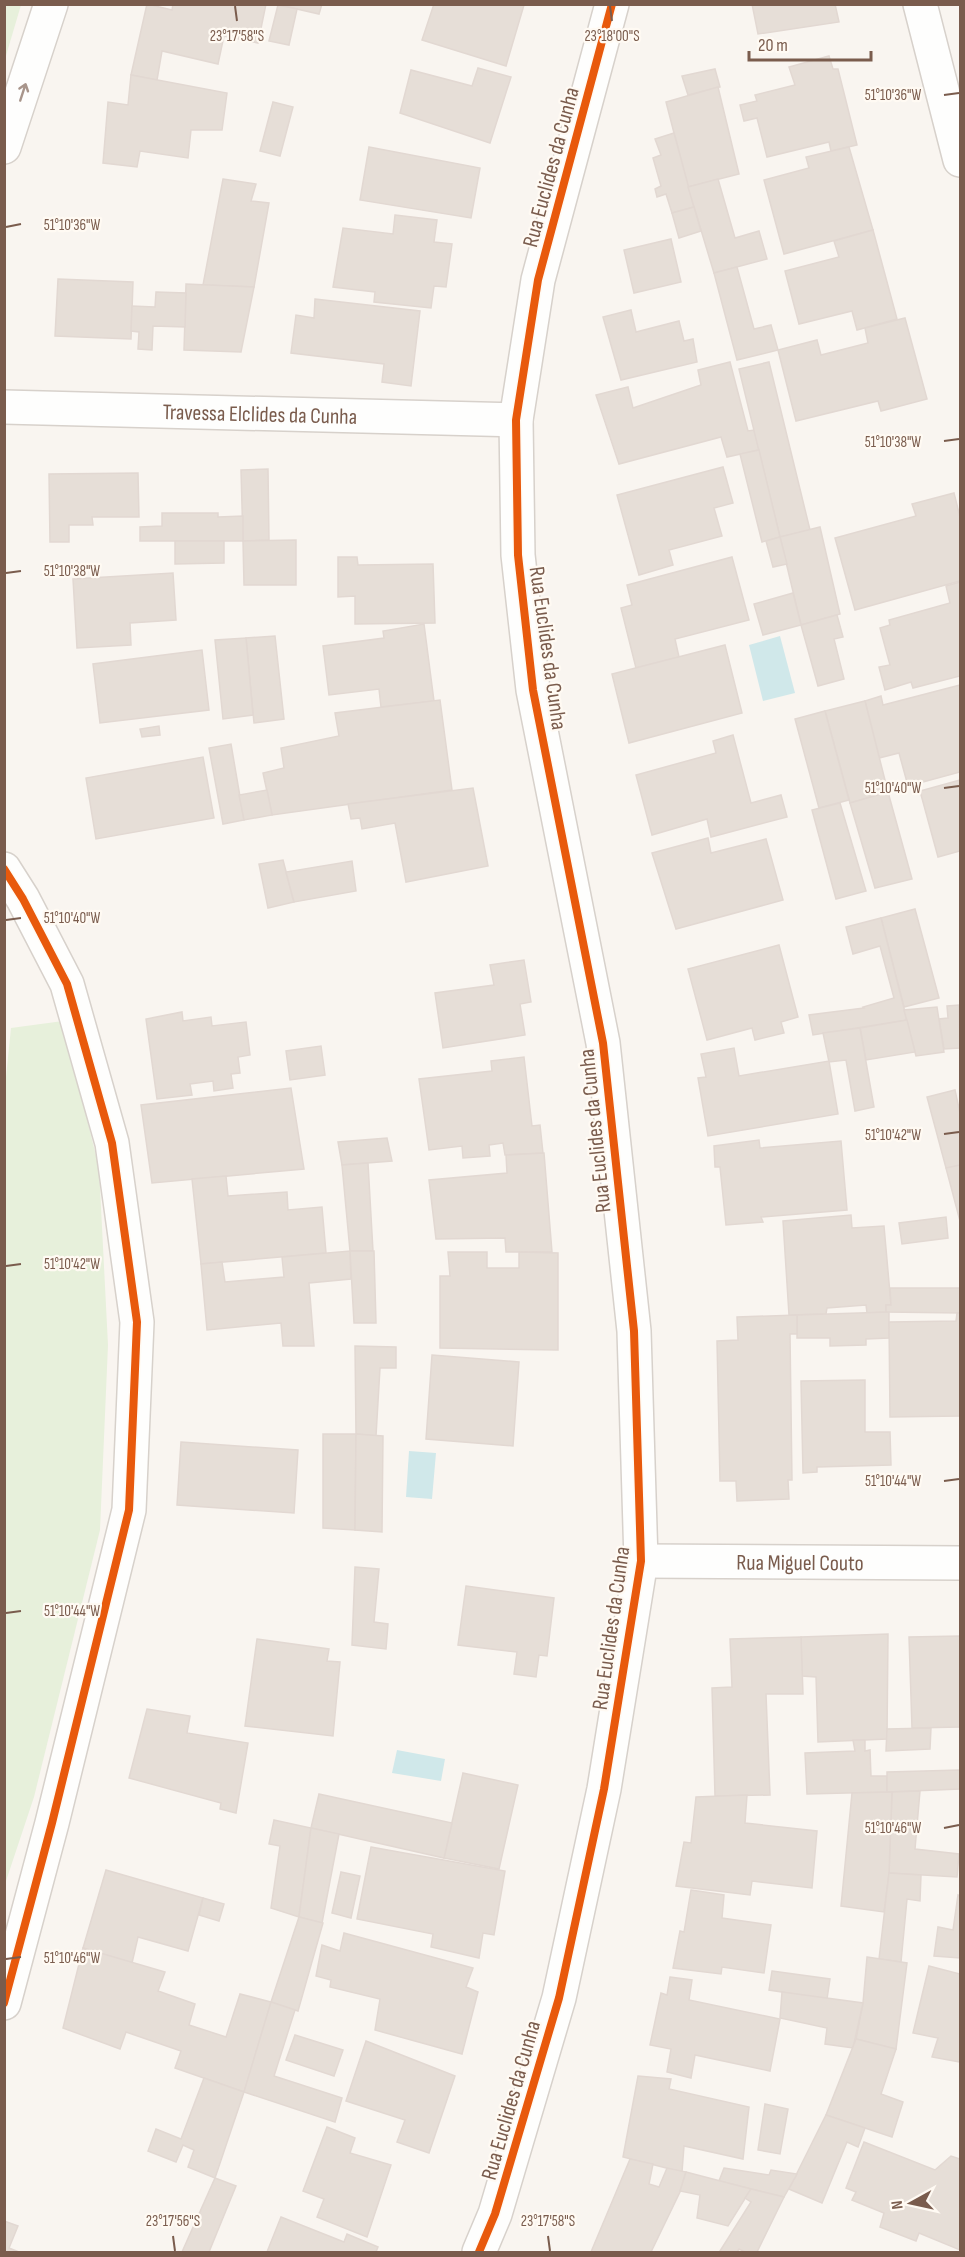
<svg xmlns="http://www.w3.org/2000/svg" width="965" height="2257" font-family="'Sofia Sans Condensed',sans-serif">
<rect width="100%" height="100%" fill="#f9f5f0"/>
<g fill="#e7f0db">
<path d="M 5,4 L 21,5 L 5,59 L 4,5 Z"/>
<path d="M 63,1021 L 99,1168 L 108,1345 L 100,1530 L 34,1797 L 5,1884 L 5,1087 L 11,1028 Z"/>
</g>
<g fill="#d0e8ea">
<path d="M 780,636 L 795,693 L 763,701 L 749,645 Z"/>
<path d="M 409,1451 L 436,1453 L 432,1499 L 406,1497 Z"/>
<path d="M 397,1750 L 445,1759 L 441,1781 L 392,1773 Z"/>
</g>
<g fill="#e6ded7" stroke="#e2d8d2" stroke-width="1.5">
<path d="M 147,4 L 172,10 L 173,4 L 266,4 L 258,43 L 224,36 L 218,64 L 162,51 L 157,80 L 131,75 Z"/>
<path d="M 275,4 L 322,4 L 319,14 Z"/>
<path d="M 434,4 L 524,5 L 506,66 L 422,40 Z"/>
<path d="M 752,4 L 835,4 L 839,22 L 758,34 Z"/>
<path d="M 278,5 L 297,9 L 289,45 L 269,41 Z"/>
<path d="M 829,56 L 833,69 L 838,69 L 857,145 L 831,151 L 829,142 L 767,157 L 757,118 L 744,121 L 740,105 L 757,101 L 755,95 L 795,85 L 789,67 Z"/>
<path d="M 478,68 L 511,77 L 490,143 L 400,113 L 411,70 L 472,86 Z"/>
<path d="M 715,69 L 720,87 L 688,95 L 682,76 Z"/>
<path d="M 131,75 L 227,93 L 222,130 L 191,130 L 188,158 L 140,151 L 137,167 L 103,163 L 108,102 L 128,105 Z"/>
<path d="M 718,87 L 739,174 L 688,187 L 666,102 Z"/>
<path d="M 273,102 L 293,107 L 280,156 L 260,151 Z"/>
<path d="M 674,133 L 694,207 L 672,213 L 666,194 L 657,197 L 655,189 L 661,186 L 653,158 L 661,155 L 655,139 Z"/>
<path d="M 369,147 L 480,168 L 471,218 L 360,200 Z"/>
<path d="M 849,147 L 873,230 L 784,254 L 764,180 L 809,168 L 806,157 Z"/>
<path d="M 223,179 L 256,184 L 251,201 L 269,203 L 254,287 L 203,285 Z"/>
<path d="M 718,179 L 735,238 L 759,231 L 767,259 L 714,273 L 688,187 Z"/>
<path d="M 694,207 L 701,231 L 679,238 L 672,213 Z"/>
<path d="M 395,215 L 437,220 L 434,242 L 452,244 L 446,287 L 434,286 L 431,308 L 374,302 L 375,292 L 333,287 L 343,228 L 393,234 Z"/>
<path d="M 873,230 L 897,319 L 857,330 L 852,311 L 799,324 L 785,271 L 839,257 L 834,241 Z"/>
<path d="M 671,239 L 681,282 L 634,293 L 624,250 Z"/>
<path d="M 737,267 L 754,329 L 771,325 L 778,350 L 737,360 L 714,273 Z"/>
<path d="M 58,279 L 133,282 L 131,339 L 55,336 Z"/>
<path d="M 186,284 L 254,287 L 241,352 L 184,350 Z"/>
<path d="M 156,292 L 186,293 L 185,327 L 153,326 L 152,350 L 138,349 L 139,332 L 131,331 L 132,306 L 155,307 Z"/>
<path d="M 315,299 L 420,311 L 411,386 L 382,382 L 384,364 L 291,353 L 296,315 L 314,318 Z"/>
<path d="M 631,310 L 636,332 L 679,321 L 684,341 L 693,339 L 697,362 L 621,380 L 603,317 Z"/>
<path d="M 905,318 L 927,399 L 881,411 L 878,401 L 796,421 L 778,350 L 817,340 L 821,355 L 868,343 L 865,328 Z"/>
<path d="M 730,362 L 748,431 L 754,430 L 759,450 L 727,457 L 721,437 L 619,464 L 596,395 L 628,387 L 633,408 L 701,385 L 698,370 Z"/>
<path d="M 769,362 L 810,530 L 780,537 L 739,369 Z"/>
<path d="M 759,450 L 780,537 L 762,542 L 740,454 Z"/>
<path d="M 723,467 L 733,503 L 714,508 L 722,536 L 669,550 L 673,565 L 639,575 L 617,495 Z"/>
<path d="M 268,469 L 269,540 L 243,541 L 241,470 Z"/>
<path d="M 138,473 L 139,517 L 92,517 L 93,525 L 69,525 L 69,542 L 50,542 L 49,474 Z"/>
<path d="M 954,493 L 960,517 L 960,581 L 855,610 L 835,538 L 916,516 L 912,504 Z"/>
<path d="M 162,513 L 218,513 L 218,517 L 243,516 L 243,541 L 140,541 L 140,527 L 162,526 Z"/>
<path d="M 820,527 L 840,614 L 801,625 L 780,537 Z"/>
<path d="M 780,537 L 787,564 L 773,567 L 766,541 Z"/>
<path d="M 296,540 L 296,585 L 244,585 L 243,541 Z"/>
<path d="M 175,541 L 224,541 L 224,563 L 175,564 Z"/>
<path d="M 338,557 L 357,557 L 358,565 L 433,564 L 435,623 L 355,624 L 355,596 L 338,597 Z"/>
<path d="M 732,557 L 749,620 L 675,639 L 679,657 L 636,668 L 621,608 L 632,605 L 627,585 Z"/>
<path d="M 173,573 L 176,620 L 130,623 L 131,645 L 77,648 L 73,579 Z"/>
<path d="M 960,582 L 960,676 L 913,688 L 911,682 L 885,690 L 879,667 L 890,665 L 880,628 L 890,625 L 889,620 L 950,603 L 946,586 Z"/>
<path d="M 793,593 L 801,625 L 763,635 L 754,604 Z"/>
<path d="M 837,615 L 843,637 L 834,639 L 844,679 L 818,686 L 801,625 Z"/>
<path d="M 424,624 L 434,701 L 381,707 L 379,689 L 329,695 L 323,646 L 384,638 L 383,631 Z"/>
<path d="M 275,636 L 284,719 L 254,723 L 246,638 Z"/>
<path d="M 246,638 L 253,715 L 223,719 L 215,640 Z"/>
<path d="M 725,645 L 742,713 L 629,743 L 612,674 Z"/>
<path d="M 202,650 L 209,710 L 100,723 L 93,664 Z"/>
<path d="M 960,685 L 960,772 L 908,786 L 899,753 L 879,758 L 865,701 L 881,696 L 883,705 Z"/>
<path d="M 440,700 L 452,790 L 272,815 L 263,773 L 284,768 L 281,748 L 339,736 L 335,713 Z"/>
<path d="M 865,701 L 888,792 L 850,803 L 825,711 Z"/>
<path d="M 825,711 L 849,800 L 819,808 L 795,719 Z"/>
<path d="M 159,726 L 160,735 L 142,737 L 140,729 Z"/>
<path d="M 733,735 L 751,803 L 781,795 L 787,817 L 711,837 L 707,819 L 652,835 L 636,775 L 716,753 L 713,741 Z"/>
<path d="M 231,744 L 244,820 L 223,824 L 209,748 Z"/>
<path d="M 203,757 L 214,818 L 96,839 L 86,778 Z"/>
<path d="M 960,780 L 960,851 L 938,857 L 920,791 Z"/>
<path d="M 473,788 L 488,866 L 406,882 L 395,823 L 362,829 L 360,818 L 351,819 L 348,804 Z"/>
<path d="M 267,790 L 272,815 L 244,820 L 239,795 Z"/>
<path d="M 888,792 L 912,879 L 875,888 L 850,803 Z"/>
<path d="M 840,803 L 866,891 L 836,899 L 812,810 Z"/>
<path d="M 708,838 L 711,853 L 766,839 L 783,900 L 676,929 L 652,853 Z"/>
<path d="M 283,860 L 294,902 L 268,908 L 259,864 Z"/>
<path d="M 352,861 L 356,891 L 294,902 L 286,872 Z"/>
<path d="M 915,909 L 939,998 L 904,1007 L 881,918 Z"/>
<path d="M 881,918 L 907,1020 L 813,1035 L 809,1015 L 864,1008 L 863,1007 L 894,998 L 880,946 L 853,954 L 846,927 Z"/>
<path d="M 779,945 L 798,1017 L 781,1022 L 784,1033 L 755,1040 L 752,1028 L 707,1040 L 688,969 Z"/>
<path d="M 524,960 L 531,1002 L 520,1004 L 525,1035 L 443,1048 L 435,993 L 494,985 L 490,965 Z"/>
<path d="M 959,1005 L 960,1048 L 944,1049 L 939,1019 L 948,1018 L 947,1006 Z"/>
<path d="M 937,1007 L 944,1052 L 916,1056 L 904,1010 Z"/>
<path d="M 182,1012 L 183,1021 L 211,1017 L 212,1026 L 246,1022 L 250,1055 L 238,1057 L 240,1073 L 231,1074 L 233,1088 L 214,1091 L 213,1081 L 190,1084 L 192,1095 L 157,1099 L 146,1019 Z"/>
<path d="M 907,1020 L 915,1052 L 866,1060 L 860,1028 Z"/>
<path d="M 860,1028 L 874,1107 L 855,1111 L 846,1060 L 829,1062 L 823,1033 Z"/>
<path d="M 321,1046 L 325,1075 L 290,1080 L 286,1051 Z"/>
<path d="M 734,1048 L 739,1076 L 829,1061 L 838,1114 L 708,1136 L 698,1078 L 706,1077 L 701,1054 Z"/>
<path d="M 524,1057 L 532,1126 L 540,1125 L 543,1153 L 505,1155 L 503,1143 L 489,1145 L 490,1156 L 463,1158 L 462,1146 L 429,1150 L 419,1079 L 492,1071 L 491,1061 Z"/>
<path d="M 291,1088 L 304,1169 L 152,1183 L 141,1105 Z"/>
<path d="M 955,1090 L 960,1113 L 960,1166 L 946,1168 L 927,1097 Z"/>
<path d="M 387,1138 L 392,1161 L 342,1165 L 338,1142 Z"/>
<path d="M 759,1140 L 760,1148 L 841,1141 L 847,1210 L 761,1217 L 763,1222 L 726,1225 L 720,1167 L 715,1167 L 714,1146 Z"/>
<path d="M 544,1153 L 552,1252 L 506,1252 L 505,1238 L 436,1239 L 429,1180 L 507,1173 L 506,1155 Z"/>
<path d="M 368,1163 L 373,1251 L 350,1251 L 342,1165 Z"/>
<path d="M 960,1165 L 960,1221 L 946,1168 Z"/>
<path d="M 226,1176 L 228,1196 L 287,1192 L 288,1210 L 322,1207 L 326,1253 L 201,1264 L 192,1179 Z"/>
<path d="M 851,1215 L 852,1228 L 884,1226 L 891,1305 L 886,1305 L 886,1312 L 867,1313 L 866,1305 L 827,1308 L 826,1314 L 789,1315 L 783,1221 Z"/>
<path d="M 946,1217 L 948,1238 L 902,1244 L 899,1223 Z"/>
<path d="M 350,1251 L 351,1279 L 309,1283 L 314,1346 L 283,1346 L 281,1323 L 207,1330 L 201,1264 L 222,1262 L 225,1282 L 284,1277 L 282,1257 Z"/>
<path d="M 350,1251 L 374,1251 L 376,1323 L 354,1323 Z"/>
<path d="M 448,1252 L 487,1252 L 487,1268 L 519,1268 L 519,1252 L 558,1253 L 558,1350 L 440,1348 L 440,1276 L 450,1276 Z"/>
<path d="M 890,1288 L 960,1288 L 960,1313 L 886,1312 L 886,1305 L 891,1305 Z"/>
<path d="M 889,1312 L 889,1338 L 866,1339 L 866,1345 L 830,1346 L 830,1338 L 797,1338 L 797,1315 Z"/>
<path d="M 957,1313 L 960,1313 L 960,1416 L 890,1417 L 889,1322 L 956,1321 Z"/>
<path d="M 797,1315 L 797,1334 L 790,1334 L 792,1480 L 788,1480 L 789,1499 L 737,1501 L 736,1481 L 720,1481 L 717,1341 L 738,1340 L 737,1317 Z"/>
<path d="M 355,1346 L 396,1347 L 396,1368 L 380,1368 L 376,1436 L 356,1434 Z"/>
<path d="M 432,1355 L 519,1362 L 513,1446 L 426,1439 Z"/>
<path d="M 865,1380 L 865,1432 L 890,1432 L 891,1465 L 817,1467 L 817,1472 L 803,1473 L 801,1381 Z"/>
<path d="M 323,1434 L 356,1434 L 355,1530 L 323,1528 Z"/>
<path d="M 356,1434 L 383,1436 L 382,1532 L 355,1530 Z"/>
<path d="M 181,1442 L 298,1450 L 294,1513 L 177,1505 Z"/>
<path d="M 355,1567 L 379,1569 L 374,1622 L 388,1624 L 386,1649 L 352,1645 Z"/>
<path d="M 466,1586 L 554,1598 L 547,1656 L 539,1655 L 536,1677 L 514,1674 L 517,1652 L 458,1645 Z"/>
<path d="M 888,1634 L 887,1739 L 818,1742 L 816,1677 L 802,1676 L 801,1637 Z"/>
<path d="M 960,1636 L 960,1727 L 912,1728 L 909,1637 Z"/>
<path d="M 801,1637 L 803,1694 L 766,1694 L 770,1795 L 715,1796 L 712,1688 L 732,1687 L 730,1639 Z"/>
<path d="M 257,1639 L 329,1649 L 327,1661 L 340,1662 L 333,1736 L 245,1726 Z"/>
<path d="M 147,1709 L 190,1716 L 187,1733 L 248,1743 L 236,1813 L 220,1809 L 221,1803 L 129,1778 Z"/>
<path d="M 931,1728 L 930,1749 L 886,1751 L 887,1729 Z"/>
<path d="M 853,1740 L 865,1740 L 865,1751 L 870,1750 L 871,1776 L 887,1776 L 887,1792 L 807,1794 L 805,1753 L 855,1751 Z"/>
<path d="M 960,1770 L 960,1789 L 887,1792 L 887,1772 Z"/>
<path d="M 463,1773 L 518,1785 L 499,1869 L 444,1858 Z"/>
<path d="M 920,1791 L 915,1849 L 959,1854 L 957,1877 L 889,1873 L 892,1792 Z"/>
<path d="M 892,1792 L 889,1873 L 884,1912 L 841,1906 L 852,1793 Z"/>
<path d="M 319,1794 L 452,1823 L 444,1858 L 311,1828 Z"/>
<path d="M 747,1795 L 745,1823 L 817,1831 L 812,1888 L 752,1881 L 750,1895 L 676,1886 L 684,1842 L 691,1843 L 696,1797 Z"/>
<path d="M 274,1820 L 311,1828 L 299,1917 L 271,1908 L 280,1846 L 269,1844 Z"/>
<path d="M 311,1828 L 339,1834 L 322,1923 L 299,1917 Z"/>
<path d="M 371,1847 L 505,1871 L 494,1935 L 483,1933 L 479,1958 L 431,1947 L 433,1934 L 357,1919 Z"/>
<path d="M 106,1870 L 203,1898 L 188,1951 L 138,1937 L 132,1963 L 83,1948 Z"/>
<path d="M 341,1872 L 360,1876 L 351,1918 L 332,1913 Z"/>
<path d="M 889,1873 L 921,1875 L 920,1901 L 907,1899 L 901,1962 L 879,1959 Z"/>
<path d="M 691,1890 L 724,1895 L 722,1918 L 771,1925 L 764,1973 L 722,1967 L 721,1974 L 673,1968 L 680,1931 L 684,1932 Z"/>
<path d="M 958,1895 L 960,1896 L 960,1958 L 934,1956 L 938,1927 L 953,1930 Z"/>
<path d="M 203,1898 L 224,1904 L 219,1921 L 199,1915 Z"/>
<path d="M 299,1917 L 323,1923 L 298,2011 L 271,2002 Z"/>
<path d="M 344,1933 L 473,1968 L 466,1987 L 478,1992 L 462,2054 L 375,2030 L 380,1999 L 330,1987 L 331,1980 L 316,1976 L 322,1945 L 340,1951 Z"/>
<path d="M 83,1948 L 165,1972 L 158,1991 L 195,2004 L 189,2025 L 226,2037 L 240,1994 L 271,2002 L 244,2092 L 175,2068 L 181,2051 L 126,2032 L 120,2049 L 63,2028 Z"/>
<path d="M 867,1957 L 907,1963 L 896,2049 L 856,2039 L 863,2003 Z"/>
<path d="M 929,1966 L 960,1974 L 960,2062 L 932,2057 L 938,2038 L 913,2033 Z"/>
<path d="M 772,1971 L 830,1979 L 827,1999 L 769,1990 Z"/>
<path d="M 670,1977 L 692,1980 L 689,2000 L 780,2019 L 770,2071 L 695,2055 L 691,2078 L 667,2072 L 671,2049 L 650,2045 L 661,1993 L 667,1995 Z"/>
<path d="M 782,1992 L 863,2003 L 853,2048 L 825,2044 L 827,2028 L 780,2018 Z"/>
<path d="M 271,2002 L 295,2010 L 274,2076 L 342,2098 L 335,2122 L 244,2092 Z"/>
<path d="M 295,2035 L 343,2050 L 334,2076 L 286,2060 Z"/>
<path d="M 856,2039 L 896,2049 L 881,2094 L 903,2102 L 892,2137 L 826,2115 Z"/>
<path d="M 366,2041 L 455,2076 L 429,2153 L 397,2142 L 405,2120 L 346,2101 Z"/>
<path d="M 638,2076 L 671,2079 L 669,2089 L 749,2107 L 743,2159 L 684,2146 L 682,2172 L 623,2157 Z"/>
<path d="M 204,2078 L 244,2092 L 215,2178 L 188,2167 L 194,2150 L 183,2145 L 176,2162 L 148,2151 L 156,2129 L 181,2139 Z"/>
<path d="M 765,2104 L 788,2109 L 780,2154 L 758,2150 Z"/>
<path d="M 826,2115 L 865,2128 L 858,2147 L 847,2142 L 822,2203 L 789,2189 Z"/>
<path d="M 327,2127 L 355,2138 L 350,2153 L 391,2165 L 367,2237 L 317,2217 L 324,2199 L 303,2191 Z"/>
<path d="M 864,2142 L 935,2170 L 951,2156 L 960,2159 L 960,2250 L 919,2233 L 916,2241 L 880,2227 L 884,2213 L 852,2200 L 856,2192 L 846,2188 Z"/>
<path d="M 630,2159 L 653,2164 L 649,2184 L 659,2187 L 667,2168 L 686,2172 L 680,2192 L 651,2252 L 591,2252 Z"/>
<path d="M 724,2168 L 769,2175 L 771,2170 L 797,2174 L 784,2197 L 719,2181 Z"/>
<path d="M 686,2172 L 751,2189 L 728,2226 L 697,2218 L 700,2195 L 680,2191 Z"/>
<path d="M 215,2178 L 236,2186 L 209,2252 L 182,2252 Z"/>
<path d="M 751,2189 L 784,2197 L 757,2252 L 745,2252 L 739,2249 L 737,2252 L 722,2252 L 720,2251 L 751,2202 L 745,2198 Z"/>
<path d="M 281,2217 L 344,2242 L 347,2234 L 378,2247 L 376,2252 L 267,2252 Z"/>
<path d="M 4,2221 L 18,2226 L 9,2248 L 19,2252 L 4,2252 Z"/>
</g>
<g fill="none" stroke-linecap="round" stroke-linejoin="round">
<defs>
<g id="minor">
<path d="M 920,4 L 960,160"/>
<path d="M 4,147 L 51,4"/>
<path id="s1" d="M 4,407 L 516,420"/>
<path d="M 4,869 L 23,899 L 67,984 L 112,1143 L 137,1322 L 129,1510 L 52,1823 L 4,2003"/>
<path id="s2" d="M 641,1561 L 960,1563"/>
<path d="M 479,2252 L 495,2214 L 559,1998 L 604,1789 L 641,1561 L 634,1331 L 603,1043 L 533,690 L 518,555 L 516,420 L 538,280 L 612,4"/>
</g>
</defs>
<use href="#minor" stroke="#d7d1cb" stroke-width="36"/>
<use href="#minor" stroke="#fefefd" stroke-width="33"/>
<defs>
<g id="cycleway">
<path d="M 4,869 L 23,899 L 67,984 L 112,1143 L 137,1322 L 129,1510 L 52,1823 L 4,2003"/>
<path d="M 479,2252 L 495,2214 L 559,1998 L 604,1789 L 641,1561 L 634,1331 L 603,1043 L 533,690 L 518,555 L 516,420 L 538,280 L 612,4"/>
</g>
</defs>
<use href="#cycleway" stroke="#fffaf3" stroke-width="11"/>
<use href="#cycleway" stroke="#e8590c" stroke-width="8"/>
</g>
<defs><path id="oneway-shaft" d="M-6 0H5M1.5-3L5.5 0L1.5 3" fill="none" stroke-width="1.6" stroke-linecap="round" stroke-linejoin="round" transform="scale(1.5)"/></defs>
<use stroke="#a8958b" href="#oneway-shaft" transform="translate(23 92) rotate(-72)"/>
<path fill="none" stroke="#7a5c4d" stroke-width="2" d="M 235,6 L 237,21M 610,6 L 612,21M 944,95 L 959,93M 6,227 L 21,224M 944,441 L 959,439M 6,573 L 21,571M 944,788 L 959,786M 6,920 L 21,918M 944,1134 L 959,1132M 6,1266 L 21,1264M 944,1481 L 959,1479M 6,1613 L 21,1611M 944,1828 L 959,1825M 6,1959 L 21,1957M 173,2236 L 175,2251M 548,2236 L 550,2251"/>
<g text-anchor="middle" stroke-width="4.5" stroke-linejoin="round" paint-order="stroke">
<g font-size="22" fill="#7a5c4d" stroke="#fffaf3">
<text transform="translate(550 167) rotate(-75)" y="8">Rua Euclides da Cunha</text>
<text dy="8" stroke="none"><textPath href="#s1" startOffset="256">Travessa Elclides da Cunha</textPath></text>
<text transform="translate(549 648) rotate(82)" y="8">Rua Euclides da Cunha</text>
<text transform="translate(594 1131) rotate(-96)" y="8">Rua Euclides da Cunha</text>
<text dy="8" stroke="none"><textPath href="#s2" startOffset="159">Rua Miguel Couto</textPath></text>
<text transform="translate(610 1628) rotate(-82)" y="8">Rua Euclides da Cunha</text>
<text transform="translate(510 2100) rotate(-74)" y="8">Rua Euclides da Cunha</text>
</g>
</g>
<g font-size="15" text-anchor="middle" fill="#7a5c4d" stroke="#fffaf3" stroke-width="4.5" stroke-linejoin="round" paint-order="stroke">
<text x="237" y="41">23°17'58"S</text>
<text x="612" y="41">23°18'00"S</text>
<text x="893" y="100">51°10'36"W</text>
<text x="72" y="230">51°10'36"W</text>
<text x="893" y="447">51°10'38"W</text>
<text x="72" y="576">51°10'38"W</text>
<text x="893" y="793">51°10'40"W</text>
<text x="72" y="923">51°10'40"W</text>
<text x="893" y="1140">51°10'42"W</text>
<text x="72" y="1269">51°10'42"W</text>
<text x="893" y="1486">51°10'44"W</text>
<text x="72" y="1616">51°10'44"W</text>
<text x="893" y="1833">51°10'46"W</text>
<text x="72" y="1963">51°10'46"W</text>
<text x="173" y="2226">23°17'56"S</text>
<text x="548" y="2226">23°17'58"S</text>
</g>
<rect width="965" height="2257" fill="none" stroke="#7a5c4d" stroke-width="12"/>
<g transform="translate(911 2203) rotate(262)" stroke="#fffaf3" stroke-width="4.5" paint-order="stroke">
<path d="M0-4.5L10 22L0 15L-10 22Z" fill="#7a5c4d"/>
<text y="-9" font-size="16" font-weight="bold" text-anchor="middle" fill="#7a5c4d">N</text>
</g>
<path d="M749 51v9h122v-9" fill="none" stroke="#7a5c4d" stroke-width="3"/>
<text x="758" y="51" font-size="18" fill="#7a5c4d" stroke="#fffaf3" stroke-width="4.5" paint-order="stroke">20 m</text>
</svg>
